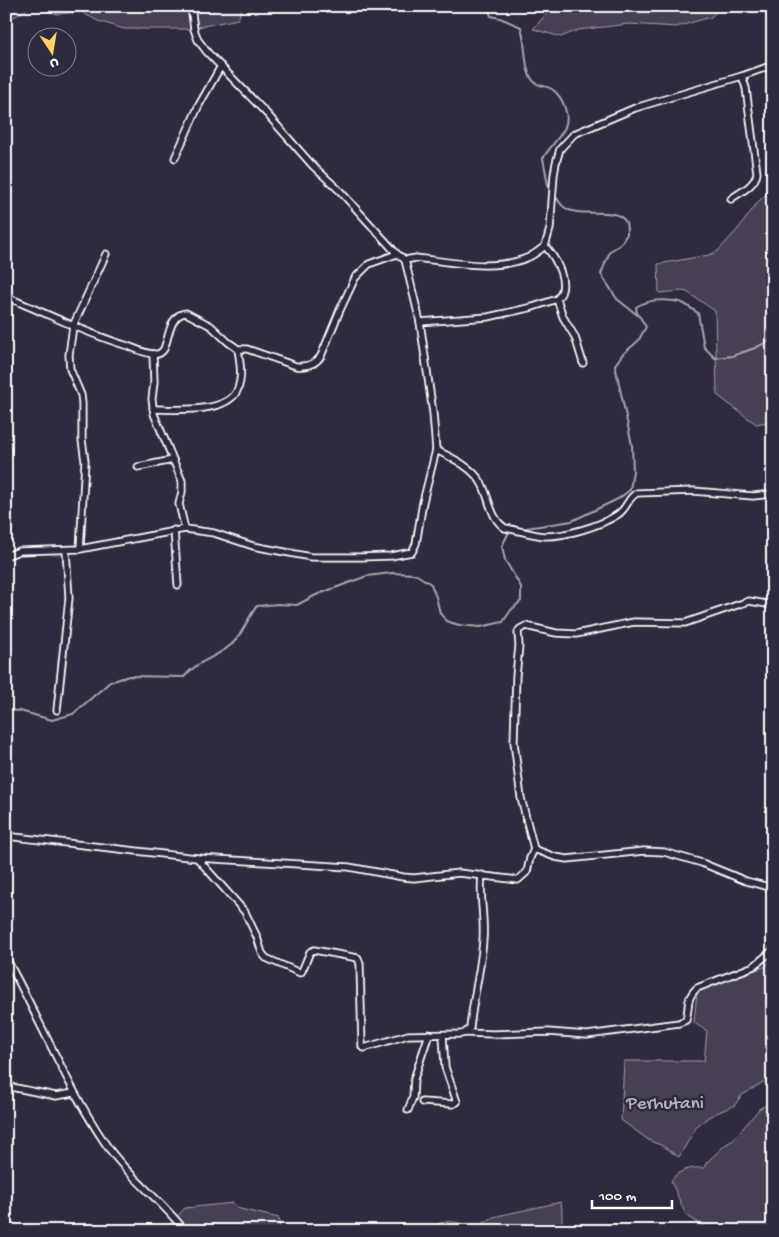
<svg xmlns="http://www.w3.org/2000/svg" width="779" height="1237" font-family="'Gochi Hand',sans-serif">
<rect width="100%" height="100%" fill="#2f2a3d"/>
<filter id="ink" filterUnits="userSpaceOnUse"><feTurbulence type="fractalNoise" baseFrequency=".02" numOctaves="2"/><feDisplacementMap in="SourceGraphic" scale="10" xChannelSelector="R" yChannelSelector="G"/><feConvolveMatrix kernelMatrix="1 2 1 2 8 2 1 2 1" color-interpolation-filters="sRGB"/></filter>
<g filter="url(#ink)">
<g fill="#464152" stroke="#a2a0a8">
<path d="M 6,6 L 32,6 L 6,22 Z"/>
<path d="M 36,6 L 243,6 L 238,19 L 188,29 L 124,29 L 98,21 L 81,12 L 57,14 Z"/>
<path d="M 546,6 L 723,6 L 718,10 L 711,17 L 676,27 L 629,24 L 578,30 L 561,37 L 533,29 L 549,11 Z"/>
<path d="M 771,189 L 773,189 L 773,421 L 756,424 L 717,395 L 715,311 L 687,292 L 682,291 L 659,293 L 658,264 L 709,255 L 718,251 L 738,229 L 758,202 Z"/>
<path d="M 773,957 L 773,1074 L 768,1079 L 741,1096 L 735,1105 L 710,1116 L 697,1126 L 679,1157 L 661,1145 L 650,1141 L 621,1120 L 624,1061 L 704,1061 L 707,1031 L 694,1023 L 697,991 L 766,966 Z"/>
<path d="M 773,1102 L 773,1231 L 711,1231 L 686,1215 L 671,1181 C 677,1170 692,1167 704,1168 L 706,1163 L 725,1145 L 733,1140 L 760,1108 Z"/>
<path d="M 561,1202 C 563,1212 561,1221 563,1231 L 428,1231 C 445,1215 457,1223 476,1228 L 493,1217 Z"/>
<path d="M 233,1203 L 240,1209 L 279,1218 L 280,1231 L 163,1231 L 185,1208 Z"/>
</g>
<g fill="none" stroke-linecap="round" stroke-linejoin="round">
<g stroke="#a7a6ad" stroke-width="2">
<path d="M 487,6 L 491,16 L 500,18 L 521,27 C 526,42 524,64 530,76 C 536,88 543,84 552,89 C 563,97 570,115 565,127 C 564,132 547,151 543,158 L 548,185 L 550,189"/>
<path d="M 637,314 L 636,307 C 648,299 666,299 680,302 C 686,304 693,310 698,313 L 704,347 L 715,358 L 732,356 L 755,348 L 773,339"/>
<path d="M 520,529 L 572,521 L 618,499 L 630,490 L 633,471 L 632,445 L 615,365 L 622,355 L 638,341 L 646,327 L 640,317 L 617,299 L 601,274 L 610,251 L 620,245 L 627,234 C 627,231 627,226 626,223 C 618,204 580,220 564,207 C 560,204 557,198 555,195"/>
<path d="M 6,710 L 20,711 L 52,720 L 73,714 L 110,682 L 129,676 L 184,677 C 199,659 220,657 234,642 C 244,631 248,617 257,606 L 277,604 L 297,605 L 316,595 L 367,576 L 392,573 L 415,574 L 431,584 L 436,597 L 440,613 L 446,621 L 459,625 L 480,627 L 503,622 L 511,610 L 521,601 L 521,587 L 505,560 L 502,546 L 509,532 L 513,531"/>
</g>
<defs>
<g id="minor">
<path d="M 191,6 L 194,29 L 198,40 L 207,52 L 267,114 L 313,166 L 340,191 L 397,254 L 405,260"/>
<path d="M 175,158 L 199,105 L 221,66"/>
<path d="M 731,199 C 740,192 755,186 757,173 L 746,88 L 742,76"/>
<path d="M 6,297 C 47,313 86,334 128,346 C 136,349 146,354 154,354 C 159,355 162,352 164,349 C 169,337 170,314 186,313 L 211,326 L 228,342 L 238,349 L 247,349 L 296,366 C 306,367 315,365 321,356 L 340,310 L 355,278 L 369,264 L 397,254"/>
<path d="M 557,299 L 563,317 L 575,337 L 583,363"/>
<path d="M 420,322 L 488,317 L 533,307 L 557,299 C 571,285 556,258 545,246"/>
<path d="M 153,354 L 154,382 L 152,399 L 154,414 L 182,481 L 182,492 L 179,504 L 185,529"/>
<path d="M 153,409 C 175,409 225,414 237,391 C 243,378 240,362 238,349"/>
<path d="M 436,450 C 452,458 473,467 482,484 C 490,499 490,518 505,528 C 518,530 535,536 546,536 C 566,536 600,526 617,515 C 628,508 627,498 637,493 L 693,491 L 753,496 L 773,494"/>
<path d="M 138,467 L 173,460"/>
<path d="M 174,530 L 178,585"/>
<path d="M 80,549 L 85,461 L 82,440 L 82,403 L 81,395 L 70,369 L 69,355 L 73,326 L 106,254"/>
<path d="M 6,556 L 19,551 L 80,549 L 185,529 L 214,533 L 253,546 L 311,557 L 360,557 L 391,556 L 412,552 L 416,544 L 423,502 L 436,450 L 433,413 L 420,322 L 405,260 L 416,258 C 451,262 496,272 529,257 C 535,254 540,250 545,246 L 550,229 L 554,175 L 556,163 L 560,149 L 574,134 L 635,108 L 742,76 L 773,65"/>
<path d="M 57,710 L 69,598 L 66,550"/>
<path d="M 6,836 L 197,858 L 349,867 L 403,877 L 414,878 L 459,873 L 518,880 L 527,872 L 530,858 L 534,849 L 555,857 L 567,859 L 644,851 L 664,852 L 702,863 L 746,881 L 773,888"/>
<path d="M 534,849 L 521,798 L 514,742 L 516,676 L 519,646 L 518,632 L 520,629 L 526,626 L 556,633 L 576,634 L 634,622 L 685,623 L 749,601 L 773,605"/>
<path d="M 197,858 L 245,912 L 257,937 L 262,953 L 266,958 L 300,973 L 302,971 L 310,952 L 314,950 L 358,958 L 360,964 L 362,1047 L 364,1048 L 408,1035 L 461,1034 L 465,1033 L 470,1028 C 473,998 481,970 483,940 C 485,918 479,896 482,875"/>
<path d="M 6,958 C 40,1019 66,1085 105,1143 C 127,1176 161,1199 185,1231"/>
<path d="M 465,1033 L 494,1034 L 548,1032 L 587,1035 L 679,1023 L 686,1020 C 690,1006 685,999 697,988 L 754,966 L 773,950"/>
<path d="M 6,1086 L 56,1096 L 74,1093"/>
<path d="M 422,1102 L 453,1104 L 457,1102 L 445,1067 L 443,1035"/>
<path d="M 408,1110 L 413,1097 L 414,1079 L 429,1034"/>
</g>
</defs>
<use href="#minor" stroke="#fff" stroke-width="9"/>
<use href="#minor" stroke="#2f2a3d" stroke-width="5.5"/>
</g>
</g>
<g text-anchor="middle" stroke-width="5" stroke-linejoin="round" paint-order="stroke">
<g font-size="19" fill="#b5b3ba" stroke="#2f2a3d">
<text x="665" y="1108">Perhutani</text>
</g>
</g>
<rect width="779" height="1237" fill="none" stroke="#2f2a3d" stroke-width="25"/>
<rect x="12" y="12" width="754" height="1212" fill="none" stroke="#fff" stroke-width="2" filter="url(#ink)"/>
<g transform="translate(52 52) rotate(168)"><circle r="24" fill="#2f2a3d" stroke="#827f8b"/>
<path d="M0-4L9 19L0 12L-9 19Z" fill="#ffd166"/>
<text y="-8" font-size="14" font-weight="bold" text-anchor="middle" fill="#ffffff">U</text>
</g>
<path d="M592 1200v8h80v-8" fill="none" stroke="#ffffff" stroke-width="2.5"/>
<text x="599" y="1200" font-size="15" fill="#ffffff" stroke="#2f2a3d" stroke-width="4" paint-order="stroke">100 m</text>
</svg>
